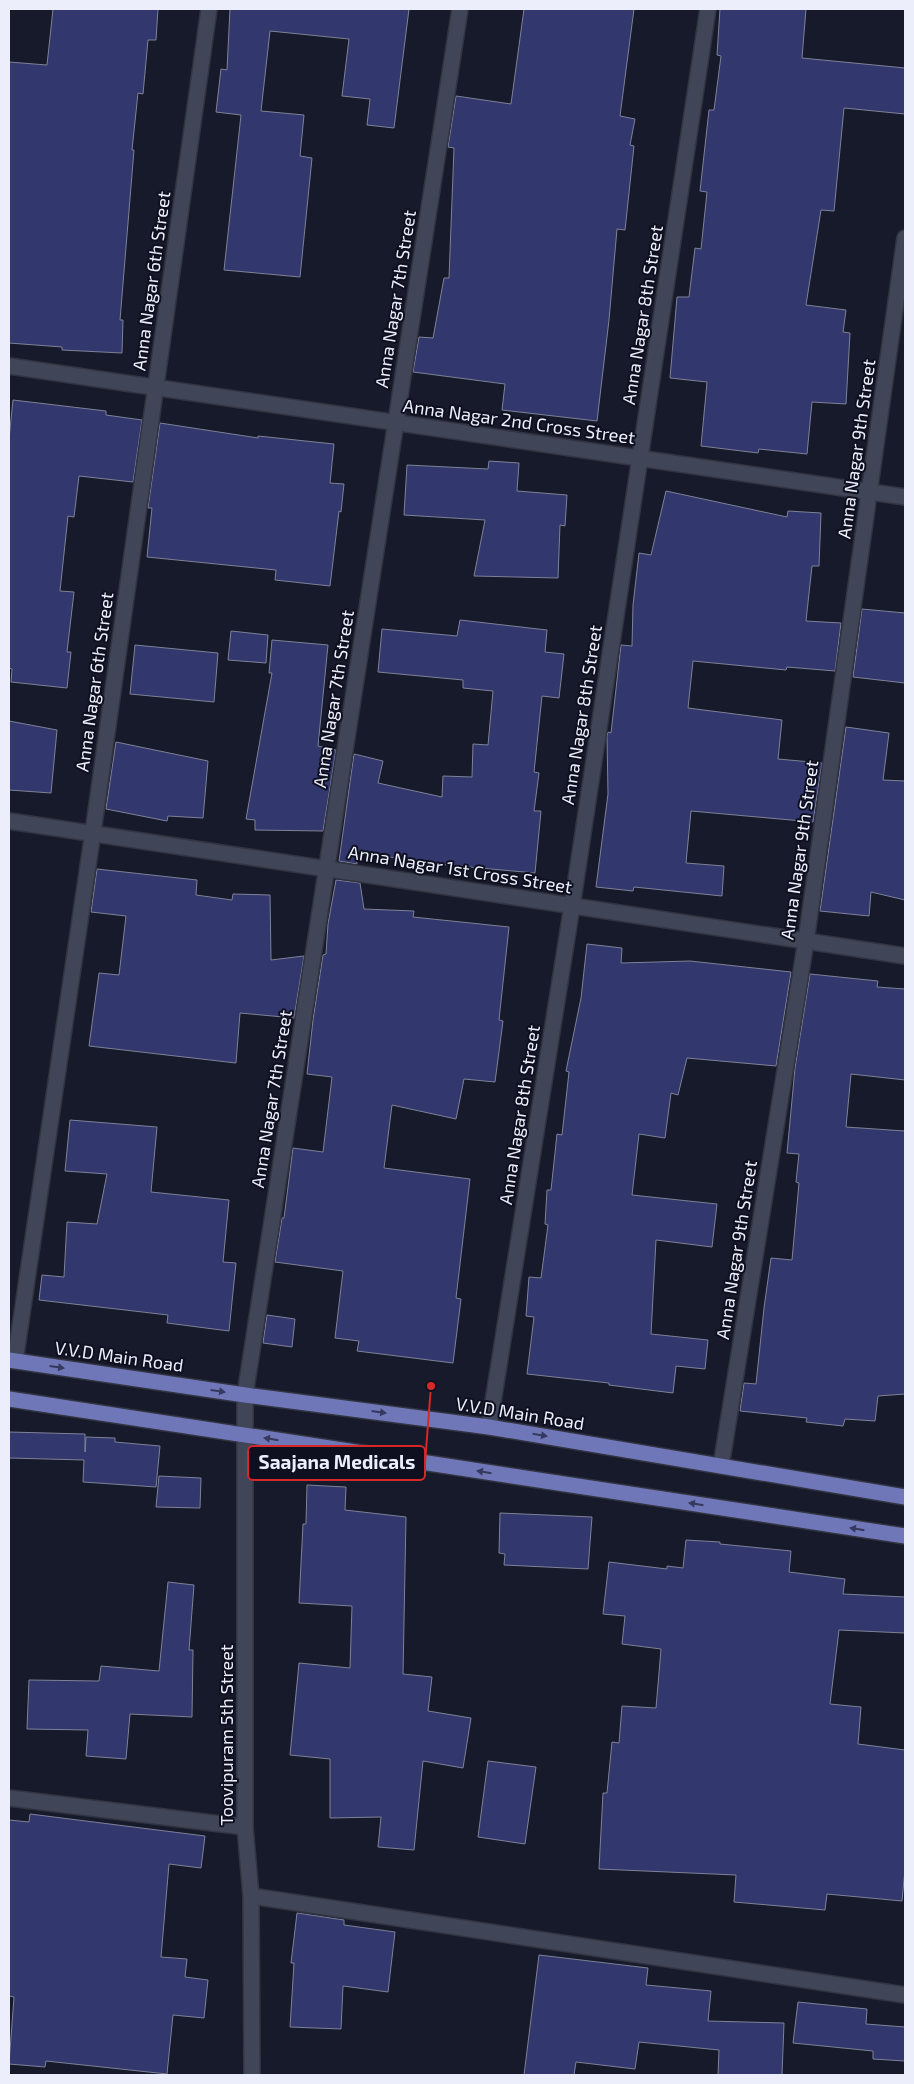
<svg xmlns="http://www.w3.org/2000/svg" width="914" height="2084" font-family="'Exo 2',sans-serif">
<rect width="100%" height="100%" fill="#171a2a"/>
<g fill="#32376e" stroke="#7e8297">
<path d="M 53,9 L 158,9 L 156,40 L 148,40 L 143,94 L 138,93 L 132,150 L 134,150 L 120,320 L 123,320 L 122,353 L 62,350 L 62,347 L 9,343 L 9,62 L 47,65 Z"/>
<path d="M 230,9 L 409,9 L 394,128 L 367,125 L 370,99 L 342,96 L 349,39 L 270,31 L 261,111 L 304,115 L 300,156 L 312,158 L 300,277 L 224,270 L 241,115 L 216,112 L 221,69 L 227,70 Z"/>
<path d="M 524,9 L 634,9 L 620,116 L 635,119 L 630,145 L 634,146 L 625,230 L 617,229 L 609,320 L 597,421 L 502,410 L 505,384 L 413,372 L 419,337 L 433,338 L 444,278 L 449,278 L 454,148 L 448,147 L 456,96 L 511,104 Z"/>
<path d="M 720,9 L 806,9 L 802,58 L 905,68 L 905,114 L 844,108 L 834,211 L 821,210 L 806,305 L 846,310 L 843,332 L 850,333 L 846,404 L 812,402 L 807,454 L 759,449 L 758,453 L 701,446 L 707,382 L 670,378 L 677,297 L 689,297 L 695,248 L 701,249 L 707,192 L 700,191 L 709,110 L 714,110 L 721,56 L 717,55 Z"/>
<path d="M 13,400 L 106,411 L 106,415 L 142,420 L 133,482 L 79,476 L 74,517 L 68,516 L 60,591 L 74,592 L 67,652 L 71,652 L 67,688 L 11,682 L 12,669 L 9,668 L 9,439 Z"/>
<path d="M 160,423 L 258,438 L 258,436 L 334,444 L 330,483 L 344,484 L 341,512 L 339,511 L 330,586 L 275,580 L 276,570 L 147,557 L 152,508 L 148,508 Z"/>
<path d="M 489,461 L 519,463 L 517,491 L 567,495 L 565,526 L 560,525 L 558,578 L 474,576 L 485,520 L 404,515 L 407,465 L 488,469 Z"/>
<path d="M 666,491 L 787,517 L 788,511 L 821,513 L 819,566 L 812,566 L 806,621 L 841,623 L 835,671 L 787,667 L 786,670 L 693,661 L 688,708 L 782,720 L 778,759 L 822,763 L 813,822 L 691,811 L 686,863 L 724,866 L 722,896 L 634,887 L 633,891 L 596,887 L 608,794 L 607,736 L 608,732 L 611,733 L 621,645 L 632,646 L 633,605 L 639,553 L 651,555 Z"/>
<path d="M 862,609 L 905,613 L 905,683 L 853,677 Z"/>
<path d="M 460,620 L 547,630 L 545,652 L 564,654 L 559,698 L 542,696 L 534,772 L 539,773 L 534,811 L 541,811 L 535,873 L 436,864 L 436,865 L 355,851 L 357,864 L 339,861 L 354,754 L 383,761 L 378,783 L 442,797 L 443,776 L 472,777 L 473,744 L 488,745 L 493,691 L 463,688 L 463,680 L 378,672 L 382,629 L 457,636 Z"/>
<path d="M 231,631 L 268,635 L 266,663 L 228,660 Z"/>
<path d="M 272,640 L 328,645 L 318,746 L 336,750 L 323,831 L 255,830 L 255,820 L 246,819 L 272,673 L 269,673 Z"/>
<path d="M 135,645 L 218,653 L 214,702 L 130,694 Z"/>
<path d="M 9,721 L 57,730 L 51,793 L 9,790 Z"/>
<path d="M 846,727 L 889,733 L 883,780 L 905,781 L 905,900 L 871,892 L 869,916 L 820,911 Z"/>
<path d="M 116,742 L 208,761 L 203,818 L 168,816 L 167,821 L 106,809 Z"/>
<path d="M 97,869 L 197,880 L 196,895 L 232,900 L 233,894 L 270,895 L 271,960 L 304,956 L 294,1018 L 240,1013 L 236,1063 L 89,1046 L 99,973 L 119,975 L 126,916 L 91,912 Z"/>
<path d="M 336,880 L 360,883 L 364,909 L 414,911 L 413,917 L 509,927 L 499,1020 L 503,1021 L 495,1082 L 464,1079 L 456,1119 L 392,1105 L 384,1168 L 470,1179 L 456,1298 L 461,1299 L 453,1363 L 357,1351 L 359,1341 L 335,1338 L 343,1271 L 275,1262 L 282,1218 L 284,1218 L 293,1148 L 323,1152 L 332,1077 L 307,1074 L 313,1020 L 323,955 L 326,954 L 328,924 Z"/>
<path d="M 587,944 L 622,948 L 621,963 L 690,961 L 791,972 L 776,1066 L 687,1058 L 678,1095 L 671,1093 L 665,1138 L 639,1134 L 632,1195 L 717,1204 L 712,1247 L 656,1240 L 651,1334 L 708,1340 L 705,1369 L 676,1366 L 673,1393 L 609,1385 L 609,1383 L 527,1374 L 534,1317 L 526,1316 L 529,1277 L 541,1278 L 548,1225 L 545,1224 L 547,1190 L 551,1190 L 557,1134 L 562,1135 L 569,1072 L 566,1071 L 581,998 Z"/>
<path d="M 810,974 L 878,981 L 877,987 L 905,989 L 905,1080 L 851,1074 L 846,1127 L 905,1131 L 905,1394 L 878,1396 L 875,1421 L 845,1419 L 843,1426 L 806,1422 L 807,1418 L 740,1411 L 744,1383 L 756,1384 L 764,1308 L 771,1258 L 792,1260 L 799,1183 L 796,1182 L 799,1154 L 787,1153 L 795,1068 Z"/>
<path d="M 70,1120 L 157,1127 L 151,1192 L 229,1200 L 223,1262 L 236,1263 L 229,1331 L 167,1323 L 168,1315 L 39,1300 L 42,1275 L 64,1277 L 67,1222 L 97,1224 L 107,1174 L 65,1171 Z"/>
<path d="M 267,1315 L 295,1319 L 292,1347 L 263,1343 Z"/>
<path d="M 9,1432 L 85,1434 L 85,1452 L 86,1437 L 115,1438 L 115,1442 L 160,1446 L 156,1487 L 83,1482 L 84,1460 L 9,1458 Z"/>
<path d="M 159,1476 L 201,1478 L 200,1508 L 156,1507 Z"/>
<path d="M 307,1485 L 346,1487 L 345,1510 L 406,1517 L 403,1674 L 432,1677 L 428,1711 L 471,1718 L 463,1768 L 423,1761 L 414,1850 L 378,1847 L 381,1817 L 330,1818 L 330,1759 L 290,1755 L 299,1663 L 350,1668 L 352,1606 L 299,1603 L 303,1524 L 306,1524 Z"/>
<path d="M 500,1513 L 592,1517 L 588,1569 L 504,1565 L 505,1554 L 499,1553 Z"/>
<path d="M 686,1540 L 720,1542 L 720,1544 L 791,1551 L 789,1572 L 845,1579 L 843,1594 L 905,1597 L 905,1633 L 839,1630 L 830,1704 L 861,1707 L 858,1744 L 905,1750 L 905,1869 L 902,1901 L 827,1894 L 825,1910 L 734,1902 L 736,1875 L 599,1869 L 603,1793 L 607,1793 L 612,1742 L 619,1743 L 622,1706 L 656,1708 L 661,1649 L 622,1644 L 625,1616 L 603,1614 L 609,1562 L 667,1569 L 667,1566 L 683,1568 Z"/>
<path d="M 168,1582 L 194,1585 L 189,1650 L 193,1650 L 192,1717 L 130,1714 L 126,1759 L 86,1756 L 88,1730 L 27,1729 L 29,1680 L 99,1681 L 101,1666 L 159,1671 Z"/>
<path d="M 488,1761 L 536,1767 L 525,1844 L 478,1837 Z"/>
<path d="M 30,1814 L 205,1836 L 201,1868 L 169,1864 L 161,1957 L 187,1959 L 185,1977 L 208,1980 L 204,2018 L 173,2015 L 167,2074 L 46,2061 L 45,2067 L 9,2064 L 14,1997 L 9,1996 L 9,1820 L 29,1822 Z"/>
<path d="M 297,1913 L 344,1920 L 344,1925 L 395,1932 L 388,1992 L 343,1986 L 341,2029 L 290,2027 L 294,1963 L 291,1963 Z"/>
<path d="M 539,1955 L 648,1968 L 646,1985 L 711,1991 L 708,2021 L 784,2023 L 782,2075 L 718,2075 L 719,2050 L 639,2042 L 635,2069 L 576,2062 L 574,2075 L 524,2075 Z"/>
<path d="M 798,2002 L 867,2009 L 866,2024 L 905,2027 L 905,2061 L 873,2059 L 873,2051 L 793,2043 Z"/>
</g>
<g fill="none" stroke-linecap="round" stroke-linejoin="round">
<defs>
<g id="minor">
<path d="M 9,366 L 905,497"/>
<path d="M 9,821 L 905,956"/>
<path d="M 15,1361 L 93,832 L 209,9"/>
<path d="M 489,1427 L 572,906 L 708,9"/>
<path d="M 721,1466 L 806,941 L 905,238"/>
<path d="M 9,1798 L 245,1827"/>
<path d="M 251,1896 L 905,1995"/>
<path d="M 252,2075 L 251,1896 L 245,1827 L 245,1395 L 460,9"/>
</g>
<g id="major">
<path d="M 9,1360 L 245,1395 L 489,1427 L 905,1497"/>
<path d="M 9,1399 L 905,1536"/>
</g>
</defs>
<use href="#minor" stroke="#323441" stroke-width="18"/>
<use href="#major" stroke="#323441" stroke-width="18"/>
<use href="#minor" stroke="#414558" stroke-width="15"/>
<use href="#major" stroke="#6f77b8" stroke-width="15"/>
</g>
<defs><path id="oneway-solid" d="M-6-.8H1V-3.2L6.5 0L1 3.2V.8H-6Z" transform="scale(1.25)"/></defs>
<g fill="#35395d">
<use href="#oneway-solid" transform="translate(57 1367) rotate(8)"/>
<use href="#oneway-solid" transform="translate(218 1391) rotate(8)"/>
<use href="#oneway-solid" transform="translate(379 1412) rotate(8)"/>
<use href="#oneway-solid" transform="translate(540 1435) rotate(9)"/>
<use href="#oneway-solid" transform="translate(271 1439) rotate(-171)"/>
<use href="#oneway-solid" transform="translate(484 1472) rotate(-171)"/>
<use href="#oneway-solid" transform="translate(696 1504) rotate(-171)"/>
<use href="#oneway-solid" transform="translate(857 1529) rotate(-171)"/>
</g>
<g text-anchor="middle" stroke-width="4" stroke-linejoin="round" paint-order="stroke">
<g font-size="18" fill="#eceffb" stroke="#0e1020">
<text transform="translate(152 281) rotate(-82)" y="6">Anna Nagar 6th Street</text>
<text transform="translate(396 299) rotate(-81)" y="6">Anna Nagar 7th Street</text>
<text transform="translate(643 315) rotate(-81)" y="6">Anna Nagar 8th Street</text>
<text transform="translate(519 422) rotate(8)" y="6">Anna Nagar 2nd Cross Street</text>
<text transform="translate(857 449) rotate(-82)" y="6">Anna Nagar 9th Street</text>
<text transform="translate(95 682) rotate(-82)" y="6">Anna Nagar 6th Street</text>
<text transform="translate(334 699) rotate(-81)" y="6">Anna Nagar 7th Street</text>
<text transform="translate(582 715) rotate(-81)" y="6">Anna Nagar 8th Street</text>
<text transform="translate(800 850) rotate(-82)" y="6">Anna Nagar 9th Street</text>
<text transform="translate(460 870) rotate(9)" y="6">Anna Nagar 1st Cross Street</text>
<text transform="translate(272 1099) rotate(-81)" y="6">Anna Nagar 7th Street</text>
<text transform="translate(520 1115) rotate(-81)" y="6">Anna Nagar 8th Street</text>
<text transform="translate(737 1250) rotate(-81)" y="6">Anna Nagar 9th Street</text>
<text transform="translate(119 1357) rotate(8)" y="6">V.V.D Main Road</text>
<text transform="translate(520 1414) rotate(9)" y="6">V.V.D Main Road</text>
<text transform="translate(227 1735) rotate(-90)" y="6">Toovipuram 5th Street</text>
</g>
</g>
<path fill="none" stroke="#d62828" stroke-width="2" d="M431 1386L425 1463"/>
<circle fill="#d62828" stroke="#0e1020" stroke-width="2" cx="431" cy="1386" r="5"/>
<rect fill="#0e1020" stroke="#d62828" stroke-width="2" x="248" y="1446" width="177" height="34" rx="5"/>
<g font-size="19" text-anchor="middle" font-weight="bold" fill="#eceffb">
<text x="337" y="1469">Saajana Medicals</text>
</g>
<rect width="914" height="2084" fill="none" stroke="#eceffb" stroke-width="20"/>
</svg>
